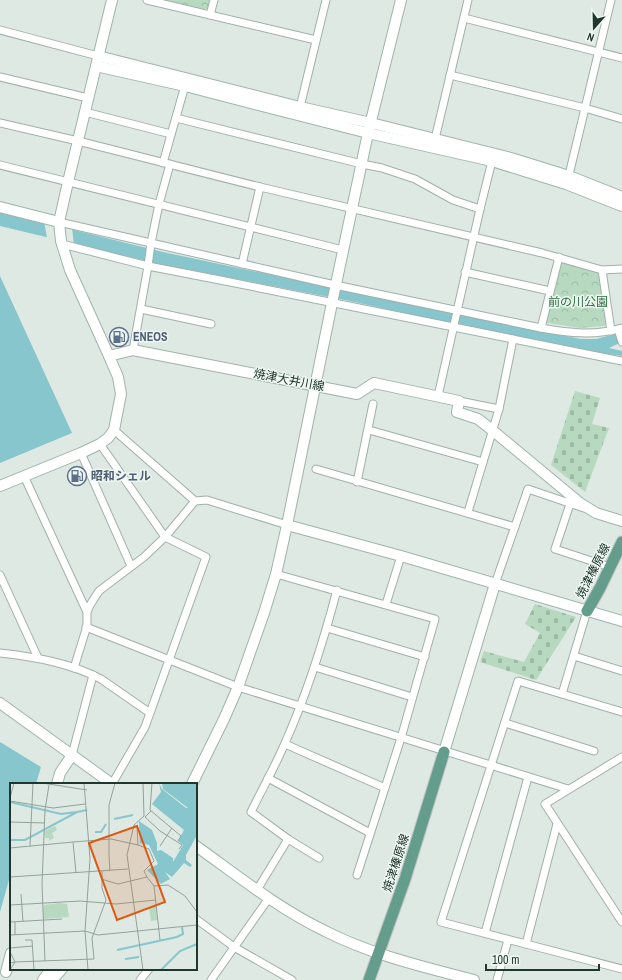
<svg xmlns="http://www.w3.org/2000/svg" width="622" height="980" font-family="'Archivo Narrow','Noto Sans JP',sans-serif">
<defs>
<pattern id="cemetery-stones" width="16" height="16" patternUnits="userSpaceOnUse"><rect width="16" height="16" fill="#b7d9bf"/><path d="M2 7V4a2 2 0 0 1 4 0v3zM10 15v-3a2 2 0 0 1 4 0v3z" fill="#9dbba4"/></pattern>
<pattern id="park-crowns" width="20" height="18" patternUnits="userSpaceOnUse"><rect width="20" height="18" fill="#b7d9bf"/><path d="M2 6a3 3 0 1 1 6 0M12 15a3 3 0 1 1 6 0" fill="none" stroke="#9dbba4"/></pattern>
</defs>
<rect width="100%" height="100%" fill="#dee9e3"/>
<g fill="url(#cemetery-stones)">
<path d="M 575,391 L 600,398 L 592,424 L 609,428 L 585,492 L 551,465 Z"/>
<path d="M 535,604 L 576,617 L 536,680 L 480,662 L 484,651 L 524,662 L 540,633 L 525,624 Z"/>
</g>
<g fill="url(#park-crowns)">
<path d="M 161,0 L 210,0 L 208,8 L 203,10 Z"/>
<path d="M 564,263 L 600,272 L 606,324 L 604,326 L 580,328 L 547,323 L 546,320 L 560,264 Z"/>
</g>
<g fill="#87c6cc">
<path d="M 0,213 L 5,213 L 163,252 L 465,316 L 581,339 L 596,339 L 622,332 L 622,342 L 609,348 L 622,351 L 622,356 L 609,354 L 608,356 L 472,328 L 350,301 L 159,264 L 0,226 Z"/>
<path d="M 0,276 L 72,433 L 0,463 Z"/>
<path d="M 0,742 L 41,767 L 36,784 L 11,784 L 11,873 L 0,912 Z"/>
</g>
<path fill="#dee9e3" d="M 44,221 L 72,228 L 74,245 L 47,238 Z"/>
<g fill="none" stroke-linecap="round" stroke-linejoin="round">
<defs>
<g id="street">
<path d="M 147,0 L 316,40"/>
<path d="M 210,15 L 214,0"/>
<path d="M 464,18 L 622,58"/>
<path d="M 0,30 L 98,56"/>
<path d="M 450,75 L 585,108 L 622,119"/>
<path d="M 0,77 L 88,98"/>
<path d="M 300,107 L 326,0"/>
<path d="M 85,112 L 171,134"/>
<path d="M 176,118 L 362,164 L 382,168 L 415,179 L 453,200 L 480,209"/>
<path d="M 0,123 L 78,141 L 260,187 L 542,253 L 602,270 L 622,269"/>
<path d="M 435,139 L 468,0"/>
<path d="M 163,163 L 186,82"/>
<path d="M 0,165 L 343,250"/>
<path d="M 568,179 L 611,0"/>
<path d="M 59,222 L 335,285 L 541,328 C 569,333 594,336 622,328"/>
<path d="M 62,244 L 148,266 L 220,280 L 622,361"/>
<path d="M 242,264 L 260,187"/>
<path d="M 602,270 L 611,331"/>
<path d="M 465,272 L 550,291"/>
<path d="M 141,309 L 211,324"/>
<path d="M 541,328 L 559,257"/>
<path d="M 618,329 L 622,342"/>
<path d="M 133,350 L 148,266 L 151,243 L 159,204 L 170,164"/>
<path d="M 438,396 L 480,209 L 493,157"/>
<path d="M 459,401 L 499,409"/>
<path d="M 369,430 L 483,462"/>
<path d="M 100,444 L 165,537 L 206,557 L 145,727 L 112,784"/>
<path d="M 81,453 L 131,566"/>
<path d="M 316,469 L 515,527"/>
<path d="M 24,476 L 87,612"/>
<path d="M 357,482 L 373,404"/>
<path d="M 195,501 L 207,500 L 287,525"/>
<path d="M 570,504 L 555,549 L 610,567"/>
<path d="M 468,512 L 499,409 L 513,339"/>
<path d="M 276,574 L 435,619 L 401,738 L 357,875"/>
<path d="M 0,575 L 38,658"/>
<path d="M 495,584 L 528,489 L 584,508"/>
<path d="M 386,604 L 401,556"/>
<path d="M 86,627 L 238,687 L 568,789"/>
<path d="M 327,628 L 425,657"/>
<path d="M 0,653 C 35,657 70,663 101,679 L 150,713"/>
<path d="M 574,656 L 622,671"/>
<path d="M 315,667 L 412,697"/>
<path d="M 74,668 L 87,626 L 87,612 L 90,605 L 99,591 L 144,557 L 165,537 L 195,501 L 114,430"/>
<path d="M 562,694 L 587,611"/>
<path d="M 505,723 L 594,751"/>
<path d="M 285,744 L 385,788"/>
<path d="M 72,755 L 93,675"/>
<path d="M 622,757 L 545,804 L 622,922"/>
<path d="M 268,778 L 370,833"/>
<path d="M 557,824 L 526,944 L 622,969"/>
<path d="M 319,858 L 288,839 L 251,812 C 262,789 275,767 285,743 C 307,694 323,643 337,590"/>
<path d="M 257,890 L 288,839"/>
<path d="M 196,919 L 234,947 L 292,980"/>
<path d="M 485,933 L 528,777"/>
<path d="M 526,944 L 441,922 L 518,681 L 622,712"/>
<path d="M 140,980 L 149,969"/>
<path d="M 211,980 L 269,898"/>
<path d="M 497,980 L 508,940"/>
</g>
<g id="secondary">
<path d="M 98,56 L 300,107 L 371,123 L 511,158 L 569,176 L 622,197"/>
<path d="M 96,66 L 185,86 L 368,133 L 492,161 L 566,184 L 622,206"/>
<path d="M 0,207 L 59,222 L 61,241 L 70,270 L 109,356 L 133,350 L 357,394 L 374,383 L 459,401 L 457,412 L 478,419 L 492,430 L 580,503 L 596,513 L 622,521"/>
<path d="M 59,222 L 68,182 L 112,0"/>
<path d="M 0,486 L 81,453 L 100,444 L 108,438 L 114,430 L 121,394 L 118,377 L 109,356"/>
<path d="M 287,525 L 401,556 L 622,621"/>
<path d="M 0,703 L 72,755 L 60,773 L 57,784"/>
<path d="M 444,752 L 495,584"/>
<path d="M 72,755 L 112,784"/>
<path d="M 192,784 L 224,719 L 238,687 L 264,613 L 276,574 L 287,525 L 332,303 L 368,133 L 401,0"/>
<path d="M 196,846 C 238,876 279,909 325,931 C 372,955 424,967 474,980"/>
<path d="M 6,972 L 11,953"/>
<path d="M 43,980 L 51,969"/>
<path d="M 52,980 L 62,969"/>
</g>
<g id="primary">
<path d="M 587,611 L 600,588 L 622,542"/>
<path d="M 369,980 L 405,879 L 444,752"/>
</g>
</defs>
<use href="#street" stroke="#a1b0aa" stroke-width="9"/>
<use href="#secondary" stroke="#9eb4ab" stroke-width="12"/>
<use href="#primary" stroke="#bcc3c1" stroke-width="13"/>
<use href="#street" stroke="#fff" stroke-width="7"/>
<use href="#secondary" stroke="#fff" stroke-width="10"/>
<use href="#primary" stroke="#649d8b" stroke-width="11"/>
</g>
<defs>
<symbol id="fuel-ring" viewBox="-11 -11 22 22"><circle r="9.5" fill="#eef6f1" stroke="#5c6f8a" stroke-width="1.5"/><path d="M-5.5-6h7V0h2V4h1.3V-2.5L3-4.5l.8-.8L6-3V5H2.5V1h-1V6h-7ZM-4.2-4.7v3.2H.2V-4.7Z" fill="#5c6f8a"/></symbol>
</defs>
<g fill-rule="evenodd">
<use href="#fuel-ring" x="108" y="326" width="22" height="22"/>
<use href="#fuel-ring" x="66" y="465" width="22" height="22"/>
</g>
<g text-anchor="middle" stroke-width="3" stroke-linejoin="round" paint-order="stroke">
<g font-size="12" fill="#2d6c42" stroke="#eef6f1">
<text x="578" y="306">前の川公園</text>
</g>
<g font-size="12" font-weight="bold" fill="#4e5e75" stroke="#eef6f1" text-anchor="start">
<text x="133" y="341">ENEOS</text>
<text x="91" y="480">昭和シェル</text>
</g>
<g font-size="12" fill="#203730" stroke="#eef6f1">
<text transform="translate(289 380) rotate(11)" y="4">焼津大井川線</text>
<text transform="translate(593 571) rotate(-63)" y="4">焼津榛原線</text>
<text transform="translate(396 863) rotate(-72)" y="4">焼津榛原線</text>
</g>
</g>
<g transform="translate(10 783)">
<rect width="187" height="187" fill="#dee9e3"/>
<path d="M 45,43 L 47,47 L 42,50 L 44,55 L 39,58 L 39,55 L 35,55 L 35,48 ZM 49,120 L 57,121 L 59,134 L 33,136 L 34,122 ZM 146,123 L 147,137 L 141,138 L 139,124 Z" fill="#b7d9bf"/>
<path d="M 149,0 L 152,6 L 176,25 L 178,25 L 153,6 L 152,0 L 187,0 L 187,52 L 176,72 L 176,77 L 182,82 L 180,84 L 174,80 L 162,94 L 155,89 L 160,96 L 151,101 L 137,87 L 148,81 L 139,62 L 130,60 L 129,38 L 142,47 L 147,60 L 147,68 L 151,67 L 163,75 L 163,79 L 173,62 L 168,58 L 174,47 L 142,21 L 151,9 Z" fill="#87c6cc"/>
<path fill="none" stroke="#87c6cc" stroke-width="2" d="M 0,19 L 51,31 L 67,29M 104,36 L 123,32M 85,49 L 91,49 L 96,41M 0,57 L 15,57 L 67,29 L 77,27M 107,167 L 167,154 L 173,151 L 172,144M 115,176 L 129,174M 151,187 L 170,168 L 187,161"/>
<path fill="none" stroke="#92a29b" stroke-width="1" d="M 32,0 L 77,7M 74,0 L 80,76 L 75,148 L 78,187M 142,0 L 140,27 L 171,53 L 168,58M 0,15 L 4,0M 0,18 L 43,25 L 75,21M 141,28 L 135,34 L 150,48 L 172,62 L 169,66M 0,39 L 34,40M 127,43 L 128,62 L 139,66 L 144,78 L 134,88 L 137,94M 63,59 L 101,56 L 128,62M 20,63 L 23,0M 150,63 L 162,45M 0,65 L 63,59 L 66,90M 99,73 L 100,88M 99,73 L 99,22 L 105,0M 0,94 L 118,86M 91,96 L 108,101 L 137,94 L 144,103 L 158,102 L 175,113 L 187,129M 144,103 L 150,157M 11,111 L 13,139M 0,122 L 70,118 L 106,121 L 146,117M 0,139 L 52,136M 5,139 L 5,152M 0,152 L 75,148 L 88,152 L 187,142M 15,157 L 22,157 L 24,187M 0,165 L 23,163M 0,169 L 5,179 L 0,180M 35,178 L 32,101 L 35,27 L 39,2M 0,187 L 5,179 L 84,176 L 82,155 L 96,117 L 92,105 L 92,88M 133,187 L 117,72 L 124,42 L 134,33 L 133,0"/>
<path fill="#de570e" fill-opacity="0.15" stroke="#de570e" stroke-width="2" d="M 127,43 L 155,119 L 107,137 L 79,60 Z"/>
<rect width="187" height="187" fill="none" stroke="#203730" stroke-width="2"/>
</g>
<g transform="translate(594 28) rotate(200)" stroke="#eef6f1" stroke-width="3" paint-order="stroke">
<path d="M0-3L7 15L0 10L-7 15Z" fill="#203730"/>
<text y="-6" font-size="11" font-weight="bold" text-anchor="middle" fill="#203730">N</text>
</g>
<path d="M486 964v6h113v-6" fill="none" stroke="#203730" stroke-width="2"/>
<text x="492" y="964" font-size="12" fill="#203730" stroke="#eef6f1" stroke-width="3" paint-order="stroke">100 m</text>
</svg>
